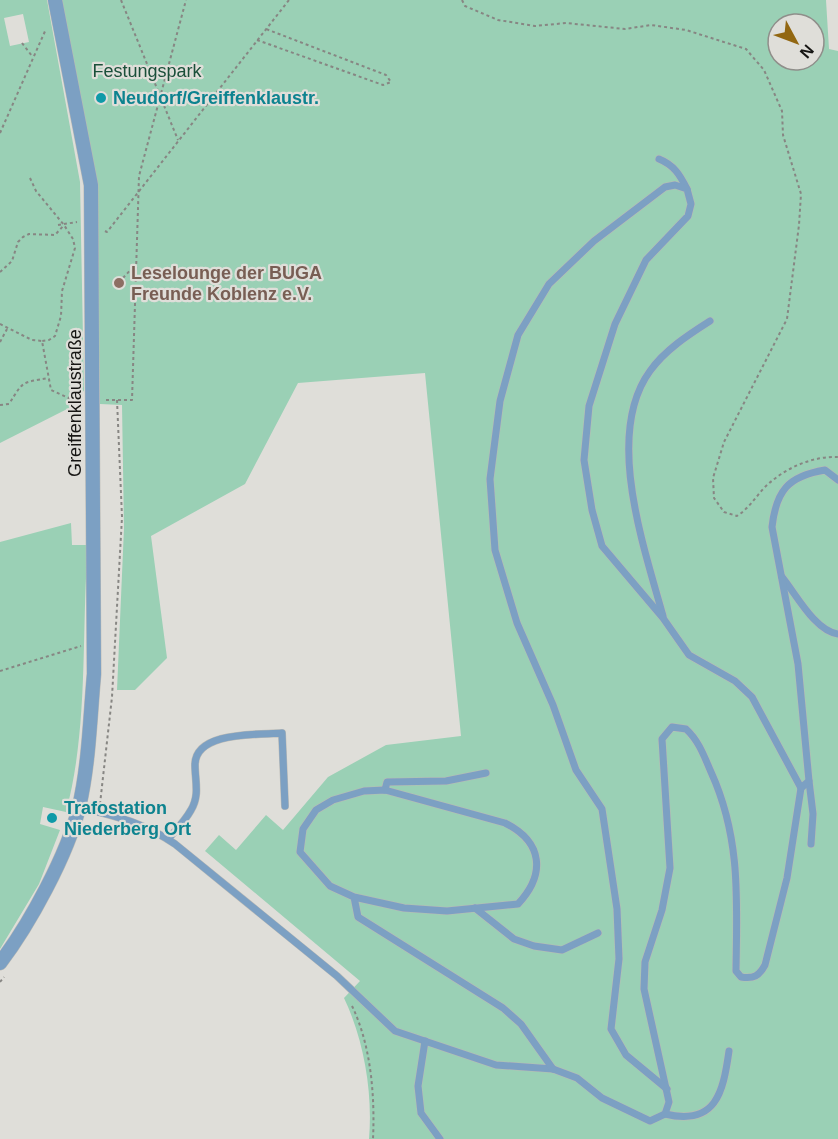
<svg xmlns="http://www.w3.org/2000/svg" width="838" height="1139" font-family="Helvetica,sans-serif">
<rect width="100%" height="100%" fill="#dfded9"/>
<g fill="#9ad0b5" fill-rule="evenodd">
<path d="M 0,0 L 47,0 L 80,182 L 84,391 L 75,396 L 75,405 L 0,443 ZM 23,14 L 29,42 L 10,46 L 4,18 Z"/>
<path d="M 61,0 L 826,0 L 829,49 L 838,51 L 838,1139 L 369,1139 C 373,1093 364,1040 344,998 L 360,981 L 205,851 L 219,835 L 236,850 L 266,815 L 283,830 L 328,777 L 386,745 L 461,736 L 425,373 L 298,383 L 245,484 L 151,536 L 167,658 L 135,690 L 117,690 L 124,528 L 122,405 L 100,404 L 97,254 ZM 778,24 L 814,24 L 814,60 L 778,60 Z"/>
<path d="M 71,523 L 72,545 L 88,545 C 81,633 89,726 66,812 L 43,807 L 40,824 L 60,830 L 39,884 L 0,949 L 0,542 Z"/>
</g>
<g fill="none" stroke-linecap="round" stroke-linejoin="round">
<defs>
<g id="lane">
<path d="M 659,159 C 674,165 680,175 687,189"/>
<path d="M 782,577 C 796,594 815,631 838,634"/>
<path d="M 663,616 C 644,547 604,434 650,371 C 665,350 688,335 710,321"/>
<path d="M 809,781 L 813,814 L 811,844"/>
<path d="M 385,790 L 387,782 L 446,781 L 486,773"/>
<path d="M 79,808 C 113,814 146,824 175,844 L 337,976 L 395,1031 L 496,1065 L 553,1069 L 577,1078 L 602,1098 L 650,1121 L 665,1114 L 669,1102 L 644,989 L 645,962 L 662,910 L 670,868 L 662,739 L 672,727 L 686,729 C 699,741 704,756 711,772 C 741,838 737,900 736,971 L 741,977 C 754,979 759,976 765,965 L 787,878 L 801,788 L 809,781 L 798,664 L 772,527 C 776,491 788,476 825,470 L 838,480"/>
<path d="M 168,839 C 176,830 185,821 191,810 C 200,795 195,781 195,765 C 195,731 258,735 282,733 L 285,806"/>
<path d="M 354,897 L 330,886 L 300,852 L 303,829 L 316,810 L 333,800 L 364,791 L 385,790 L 505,823 C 543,842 546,874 518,904 L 447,911 L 404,908 L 354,897 L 358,917 L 503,1008 L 521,1024 L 553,1069"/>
<path d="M 475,908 L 514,939 L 534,946 L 562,950 L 598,933"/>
<path d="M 425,1041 L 418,1086 L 421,1113 L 440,1139"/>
<path d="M 667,1089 L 626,1055 L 611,1029 L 619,959 L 617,909 L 602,809 L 576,770 L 553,705 L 517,623 L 495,550 L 490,479 L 500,401 L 518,335 L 549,284 L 594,241 L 665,187 L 675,185 L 687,189 L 691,204 L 688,216 L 646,260 L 615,324 L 589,406 L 584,460 L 592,510 L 602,546 L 663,618 L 689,655 L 735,681 L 752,697 L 801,788"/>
<path d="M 665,1114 C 716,1126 723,1093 729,1051"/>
</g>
<path id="street" d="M 0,963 C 29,925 68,854 79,807 C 89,764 90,718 94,674 L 91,185 L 55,0"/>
</defs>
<use href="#lane" stroke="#bbbab5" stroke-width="8"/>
<use href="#street" stroke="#bbbab5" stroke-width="15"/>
<g stroke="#878683" stroke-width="2" stroke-dasharray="3 3" stroke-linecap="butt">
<path d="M 121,0 L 178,140"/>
<path d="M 462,0 L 465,6 L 498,20 L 535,26 L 566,23 L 625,29 L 651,25 L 686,30 L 746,49 L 764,70 L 782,111 L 783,135 L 801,194 L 799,225 L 787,319 L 724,442 L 713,478 L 714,498 L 724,512 L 737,516 C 748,509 755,498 764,488 C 783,469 811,456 838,457"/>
<path d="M 257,40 L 383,85 L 391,82 L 386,75 L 266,29"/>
<path d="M 22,43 L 32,56"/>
<path d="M 0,133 L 46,29"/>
<path d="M 30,178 L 36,191 L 64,225 L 73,239 L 75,248 L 62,291 L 61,316 L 55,336 L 49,340 L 42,341"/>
<path d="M 58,225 L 77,222"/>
<path d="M 105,231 L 107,232 L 289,0"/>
<path d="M 0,272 L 12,261 L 18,242 L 23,237 L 29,234 L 55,235 L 64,225"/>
<path d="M 123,278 L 135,265"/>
<path d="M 0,324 L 32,340 L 42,341 L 51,390 L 71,399 L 79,399"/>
<path d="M 0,342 L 7,329"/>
<path d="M 106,400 L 132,400 L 139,176 L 186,0"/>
<path d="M 0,405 L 9,404 C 24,380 21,383 49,378"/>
<path d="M 0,671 L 81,646"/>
<path d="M 100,804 L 112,697 L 122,517 L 117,400"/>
<path d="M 0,982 L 4,977"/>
<path d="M 352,1006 C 371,1045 375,1096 373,1139"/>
</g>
<use href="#lane" stroke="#7ca0c3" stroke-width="7"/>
<use href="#street" stroke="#7ca0c3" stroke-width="14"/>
</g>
<g fill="#0f9aa8" stroke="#dfded9" stroke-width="2">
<circle cx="101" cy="98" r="6"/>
<circle cx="52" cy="818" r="6"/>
</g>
<circle fill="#8d6e63" stroke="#dfded9" stroke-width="2" cx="119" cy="283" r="6"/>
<g text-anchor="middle" stroke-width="4.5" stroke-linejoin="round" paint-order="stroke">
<g font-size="18" fill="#1a4f39" stroke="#dfded9">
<text x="147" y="77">Festungspark</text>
</g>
<g font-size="18" font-weight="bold" fill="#0d838f" stroke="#dfded9" text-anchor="start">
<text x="113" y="104">Neudorf/Greiffenklaustr.</text>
<text x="64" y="814">Trafostation<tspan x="64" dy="21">Niederberg Ort</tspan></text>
</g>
<g font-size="18" font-weight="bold" fill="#785e54" stroke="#dfded9" text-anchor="start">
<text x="131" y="279">Leselounge der BUGA<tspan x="131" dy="21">Freunde Koblenz e.V.</tspan></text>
</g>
<g font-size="18" fill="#161513" stroke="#dfded9">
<text transform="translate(75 403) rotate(-90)" y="6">Greiffenklaustraße</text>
</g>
</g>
<g transform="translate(796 42) rotate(131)"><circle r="28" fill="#dfded9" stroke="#8f8e8a" stroke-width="1.5"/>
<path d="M0-4.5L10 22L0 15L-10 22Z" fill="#926711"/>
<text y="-9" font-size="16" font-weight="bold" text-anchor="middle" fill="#161513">N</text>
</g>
</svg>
